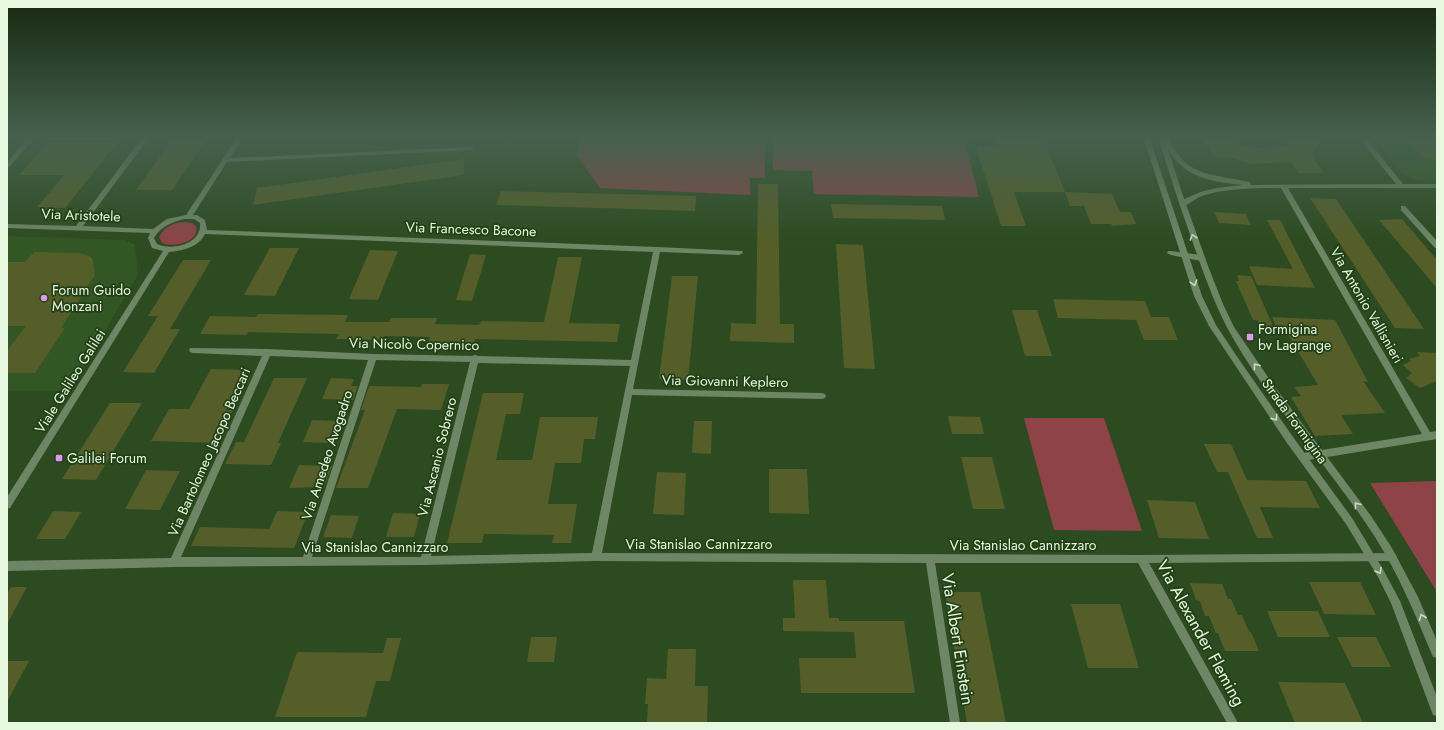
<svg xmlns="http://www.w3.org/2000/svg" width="1444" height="730" font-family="Jost,sans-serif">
<rect width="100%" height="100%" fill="#2c4b20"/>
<g fill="#335625">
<path d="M 1374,139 L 1437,139 L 1437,181 L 1416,180 L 1402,174 Z"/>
<path d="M 7,236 L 125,240 L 135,245 L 138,275 L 69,391 L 7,391 Z"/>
</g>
<g fill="#8d4348">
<path d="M 580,139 L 765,139 L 765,178 L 750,178 L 750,195 L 600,188 L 577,156 Z"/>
<path d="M 773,139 L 964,139 L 979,197 L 814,194 L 812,171 L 773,170 Z"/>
<path d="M 183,222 L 192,223 L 196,226 C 201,242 173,248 162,243 L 159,237 C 164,227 173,223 183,222 Z"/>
<path d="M 1024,418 L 1104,418 L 1142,531 L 1054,530 Z"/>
<path d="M 1437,481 L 1437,592 L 1370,483 Z"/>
</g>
<g fill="#555e28">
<path d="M 172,139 L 207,139 L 172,190 L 136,190 Z"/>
<path d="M 996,139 L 1044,139 L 1065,192 L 1014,192 L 1026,226 L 1001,226 L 976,147 L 998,147 Z"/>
<path d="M 1202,139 L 1227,139 L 1245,146 L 1264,149 L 1284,146 L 1292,139 L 1321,139 L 1311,155 L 1324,173 L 1299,173 L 1291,162 L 1252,164 L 1230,157 L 1218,159 L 1213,156 Z"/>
<path d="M 1405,139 L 1437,139 L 1437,160 L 1425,159 Z"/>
<path d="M 47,143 L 117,143 L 65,208 L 37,207 L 64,175 L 19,175 Z"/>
<path d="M 464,159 L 464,175 L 253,205 L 257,188 Z"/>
<path d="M 758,184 L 778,184 L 780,324 L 794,324 L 794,343 L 730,341 L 731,323 L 756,324 Z"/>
<path d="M 501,191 L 696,196 L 695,211 L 496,205 Z"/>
<path d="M 1065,192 L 1112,194 L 1120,212 L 1131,212 L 1136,224 L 1112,226 L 1111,224 L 1091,224 L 1084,206 L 1070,206 Z"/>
<path d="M 1310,198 L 1336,199 L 1424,329 L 1395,328 Z"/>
<path d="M 831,204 L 942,206 L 945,220 L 833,218 Z"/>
<path d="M 1214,212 L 1246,214 L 1251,225 L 1219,223 Z"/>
<path d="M 1402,219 L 1437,260 L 1437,288 L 1379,220 Z"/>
<path d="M 1267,220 L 1280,220 L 1315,288 L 1257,285 L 1249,266 L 1293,269 Z"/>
<path d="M 836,244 L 863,245 L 875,369 L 844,368 Z"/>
<path d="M 270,248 L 299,248 L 275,296 L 244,295 Z"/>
<path d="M 370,250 L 398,251 L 378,300 L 349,299 Z"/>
<path d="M 34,252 L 77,253 L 83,254 L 91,257 L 93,261 L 95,275 L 61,328 L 65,328 L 35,373 L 7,373 L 7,351 L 26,326 L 7,326 L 7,262 L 25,262 Z"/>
<path d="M 470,254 L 486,255 L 472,301 L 456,300 Z"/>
<path d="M 558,257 L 582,257 L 569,323 L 620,324 L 617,342 L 475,339 L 474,344 L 428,343 L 430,337 L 384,336 L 383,340 L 336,339 L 339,334 L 248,332 L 247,335 L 200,334 L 210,316 L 256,317 L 258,314 L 348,315 L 345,322 L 389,322 L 391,318 L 437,318 L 435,324 L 479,325 L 481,321 L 544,322 Z"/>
<path d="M 183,260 L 211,260 L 170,329 L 180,329 L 154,373 L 123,372 L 158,316 L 148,316 Z"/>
<path d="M 1237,275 L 1251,276 L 1273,326 L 1260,326 L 1257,320 L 1253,320 L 1236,281 L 1239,281 Z"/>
<path d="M 672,276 L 698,276 L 688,380 L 659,379 Z"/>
<path d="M 1053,299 L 1145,301 L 1151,317 L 1169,317 L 1178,340 L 1144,340 L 1136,320 L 1058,318 Z"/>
<path d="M 1012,310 L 1037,310 L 1052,356 L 1025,356 Z"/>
<path d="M 1272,317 L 1335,320 L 1368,382 L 1363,381 L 1385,413 L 1341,415 L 1353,434 L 1315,436 L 1291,397 L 1301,396 L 1294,387 L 1318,385 L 1289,336 L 1280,335 Z"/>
<path d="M 1417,352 L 1437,353 L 1437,381 L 1420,388 L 1406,378 L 1412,373 L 1403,365 L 1411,361 L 1409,359 L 1420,356 Z"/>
<path d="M 211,369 L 246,370 L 226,410 L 233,410 L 217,443 L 151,441 L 169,409 L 189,409 Z"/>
<path d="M 274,378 L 307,378 L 278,443 L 281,443 L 271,465 L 225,464 L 236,442 L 244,442 Z"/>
<path d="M 331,378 L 354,379 L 351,386 L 358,386 L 353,400 L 322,399 Z"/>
<path d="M 422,384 L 449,384 L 441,410 L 397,409 L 368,488 L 336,488 L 365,410 L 361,410 L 369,386 L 421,387 Z"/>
<path d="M 483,393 L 524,393 L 520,414 L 506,414 L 496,460 L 532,460 L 540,417 L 598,417 L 595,439 L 584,439 L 581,463 L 555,463 L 548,504 L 577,504 L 571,543 L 552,543 L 554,535 L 484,534 L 482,543 L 447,543 Z"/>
<path d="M 110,403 L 142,403 L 96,480 L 62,479 Z"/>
<path d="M 948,416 L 980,417 L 984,434 L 952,434 Z"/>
<path d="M 312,420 L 337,421 L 328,443 L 303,442 Z"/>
<path d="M 694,421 L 712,421 L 711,454 L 692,453 Z"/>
<path d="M 1204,444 L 1231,444 L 1247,480 L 1306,481 L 1320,508 L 1260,507 L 1273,538 L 1257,538 L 1228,472 L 1217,472 Z"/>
<path d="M 961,457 L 992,457 L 1005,509 L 973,509 Z"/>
<path d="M 299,465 L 332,466 L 324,487 L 289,488 Z"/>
<path d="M 769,469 L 807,469 L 809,514 L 769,513 Z"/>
<path d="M 146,470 L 180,471 L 160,510 L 125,509 Z"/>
<path d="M 657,472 L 686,473 L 684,515 L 653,514 Z"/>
<path d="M 1147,500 L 1195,502 L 1209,539 L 1159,538 Z"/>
<path d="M 53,511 L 81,512 L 65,539 L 36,539 Z"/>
<path d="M 277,511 L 308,512 L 294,548 L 191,546 L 200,527 L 269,529 Z"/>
<path d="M 393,513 L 420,514 L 414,537 L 386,537 Z"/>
<path d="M 331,515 L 359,516 L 352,538 L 323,537 Z"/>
<path d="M 793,580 L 826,580 L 829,618 L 839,618 L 839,621 L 904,621 L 915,693 L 801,693 L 799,658 L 856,658 L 854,632 L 783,631 L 783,618 L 795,618 Z"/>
<path d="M 1309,582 L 1360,582 L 1376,615 L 1324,614 Z"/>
<path d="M 1190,583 L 1222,584 L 1228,599 L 1231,599 L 1238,615 L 1242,615 L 1249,632 L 1251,632 L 1259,651 L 1225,651 L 1218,633 L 1216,633 L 1209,616 L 1205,616 L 1200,601 L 1196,600 Z"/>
<path d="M 11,587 L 27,587 L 7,624 L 7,594 Z"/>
<path d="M 945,592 L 980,592 L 1006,723 L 967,723 Z"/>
<path d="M 1071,604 L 1120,604 L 1139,668 L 1088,668 Z"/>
<path d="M 1267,611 L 1318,611 L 1330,637 L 1278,637 Z"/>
<path d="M 531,637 L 557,637 L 554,662 L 527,662 Z"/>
<path d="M 1337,637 L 1376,637 L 1391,667 L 1352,667 Z"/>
<path d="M 387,638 L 401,638 L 390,681 L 376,681 L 366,717 L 275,717 L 297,652 L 383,653 Z"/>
<path d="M 668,649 L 696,649 L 695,686 L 708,686 L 707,723 L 647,723 L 648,704 L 645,704 L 647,678 L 666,679 Z"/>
<path d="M 7,661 L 29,661 L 7,702 Z"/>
<path d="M 1278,682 L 1345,683 L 1363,723 L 1295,723 Z"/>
</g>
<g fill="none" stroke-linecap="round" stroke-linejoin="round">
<g fill="#6f8666" fill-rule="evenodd">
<path d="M 27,139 L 34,139 L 9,167 L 7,168 L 7,162 Z"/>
<path d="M 141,139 L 148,139 L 83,226 L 153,229 L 167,219 L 186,215 L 236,139 L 242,139 L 230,158 L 471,147 L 474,149 L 473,150 L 227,162 L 193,215 L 197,215 L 205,220 L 207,230 L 657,247 L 742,251 L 743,253 L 739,255 L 660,252 L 633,389 L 822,393 L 825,394 L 826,396 L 825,398 L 822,399 L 632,395 L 602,553 L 1141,555 L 1392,553 L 1395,554 L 1397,557 L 1395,560 L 1392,561 L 1149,563 L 1238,723 L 1227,723 L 1138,563 L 935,563 L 960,723 L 950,723 L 926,563 L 596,561 L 425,565 L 174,567 L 7,571 L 7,561 L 171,558 L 262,356 L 193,353 L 190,352 L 189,350 L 190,348 L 268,349 L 373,354 L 472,356 L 475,355 L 478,356 L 631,360 L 653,252 L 205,234 C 199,247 182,251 169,252 L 10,508 L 7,509 L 7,497 L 163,251 L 152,248 L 148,238 L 150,233 L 7,228 L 7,224 L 76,226 ZM 184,219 L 194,219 L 200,223 C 202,244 173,251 157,244 L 154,238 C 160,227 172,222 184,219 ZM 270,356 L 368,360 L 303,557 L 181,557 ZM 376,360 L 470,362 L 421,557 L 312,557 ZM 478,363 L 630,366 L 592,553 L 431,556 Z"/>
<path d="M 1163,139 L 1169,139 C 1186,178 1215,174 1250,182 L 1251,185 L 1396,184 L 1360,139 L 1367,139 L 1403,184 L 1437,184 L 1437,188 L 1288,188 L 1430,432 L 1437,431 L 1437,439 L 1303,461 L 1300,460 L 1299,457 L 1300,454 L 1303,453 L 1422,434 L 1281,188 C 1257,188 1224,188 1202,196 C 1195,198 1187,207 1180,206 L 1180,202 C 1204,188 1216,188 1243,185 C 1207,181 1179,177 1163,139 Z"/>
<path d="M 1401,206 L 1405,206 L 1437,241 L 1437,248 L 1435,248 L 1401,210 Z"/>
<path d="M 1168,251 L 1171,251 L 1201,255 L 1205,258 L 1201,261 L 1171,255 L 1167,253 Z"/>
</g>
<g fill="#6f8666" fill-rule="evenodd">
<path d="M 1144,139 L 1150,139 L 1202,296 L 1216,325 L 1238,358 L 1293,437 L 1352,518 L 1384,571 L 1400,601 L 1437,697 L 1437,716 L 1433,715 L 1391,603 L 1378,577 L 1346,524 L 1287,443 L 1209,326 L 1194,296 Z"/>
<path d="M 1159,139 L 1165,139 L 1181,190 L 1208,266 L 1223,304 L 1234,327 L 1272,383 L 1371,516 L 1392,548 L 1418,597 L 1437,641 L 1437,658 L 1433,657 C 1416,616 1399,575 1375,537 C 1331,469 1275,410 1234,340 C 1216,309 1204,275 1192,240 C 1180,207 1169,173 1159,139 Z"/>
</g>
</g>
<defs><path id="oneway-chevron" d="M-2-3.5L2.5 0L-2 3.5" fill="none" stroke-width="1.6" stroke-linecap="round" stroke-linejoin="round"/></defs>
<g stroke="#c8dcc1">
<use href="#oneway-chevron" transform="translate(1193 237) rotate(-109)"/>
<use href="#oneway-chevron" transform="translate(1194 283) rotate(73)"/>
<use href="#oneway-chevron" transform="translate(1256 366) rotate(-126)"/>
<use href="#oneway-chevron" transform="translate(1275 418) rotate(55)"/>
<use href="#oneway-chevron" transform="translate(1357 505) rotate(-128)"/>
<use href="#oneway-chevron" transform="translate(1379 571) rotate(60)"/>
<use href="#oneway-chevron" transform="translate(1422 617) rotate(-112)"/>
</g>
<linearGradient id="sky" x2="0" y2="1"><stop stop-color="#182912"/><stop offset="0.57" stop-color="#45614e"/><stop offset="1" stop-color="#45614e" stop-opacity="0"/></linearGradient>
<rect width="1444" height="242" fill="url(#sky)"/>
<g fill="#dd99f3" stroke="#224016" stroke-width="1.5">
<circle cx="44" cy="298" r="4"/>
<rect x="1246" y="333" width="8" height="8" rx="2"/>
<rect x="55" y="454" width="8" height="8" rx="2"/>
</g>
<g text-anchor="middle" stroke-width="3.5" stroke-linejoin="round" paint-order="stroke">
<g font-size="14" fill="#e6f8df" stroke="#224016">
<text transform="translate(81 215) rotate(2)" y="5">Via Aristotele</text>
<text transform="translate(471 229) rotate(2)" y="5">Via Francesco Bacone</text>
<text transform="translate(1367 305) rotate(60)" y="5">Via Antonio Vallisnieri</text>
<text transform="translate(414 344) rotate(1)" y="5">Via Nicolò Copernico</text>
<text transform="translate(70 381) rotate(-58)" y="5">Viale Galileo Galilei</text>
<text transform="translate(725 381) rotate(1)" y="5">Via Giovanni Keplero</text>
<text transform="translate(1295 421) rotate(54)" y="5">Strada Formigina</text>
<text transform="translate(209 452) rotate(-66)" y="5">Via Bartolomeo Jacopo Beccari</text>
<text transform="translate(327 455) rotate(-72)" y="5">Via Amedeo Avogadro</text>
<text transform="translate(437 457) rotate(-76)" y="5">Via Ascanio Sobrero</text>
<text x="699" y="549">Via Stanislao Cannizzaro</text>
<text x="1023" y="550">Via Stanislao Cannizzaro</text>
<text x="375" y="552">Via Stanislao Cannizzaro</text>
</g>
<g font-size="14" fill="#e6f8df" stroke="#224016" text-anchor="start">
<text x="52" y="295">Forum Guido<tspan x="52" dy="16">Monzani</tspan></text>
<text x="1258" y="334">Formigina<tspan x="1258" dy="16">bv Lagrange</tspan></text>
<text x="67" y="463">Galilei Forum</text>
</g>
<g font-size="17" fill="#e6f8df" stroke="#224016">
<text transform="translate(1201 633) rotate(61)" y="6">Via Alexander Fleming</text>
<text transform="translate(958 639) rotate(81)" y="6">Via Albert Einstein</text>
</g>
</g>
<rect width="1444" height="730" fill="none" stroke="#e6f8df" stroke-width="16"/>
</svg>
